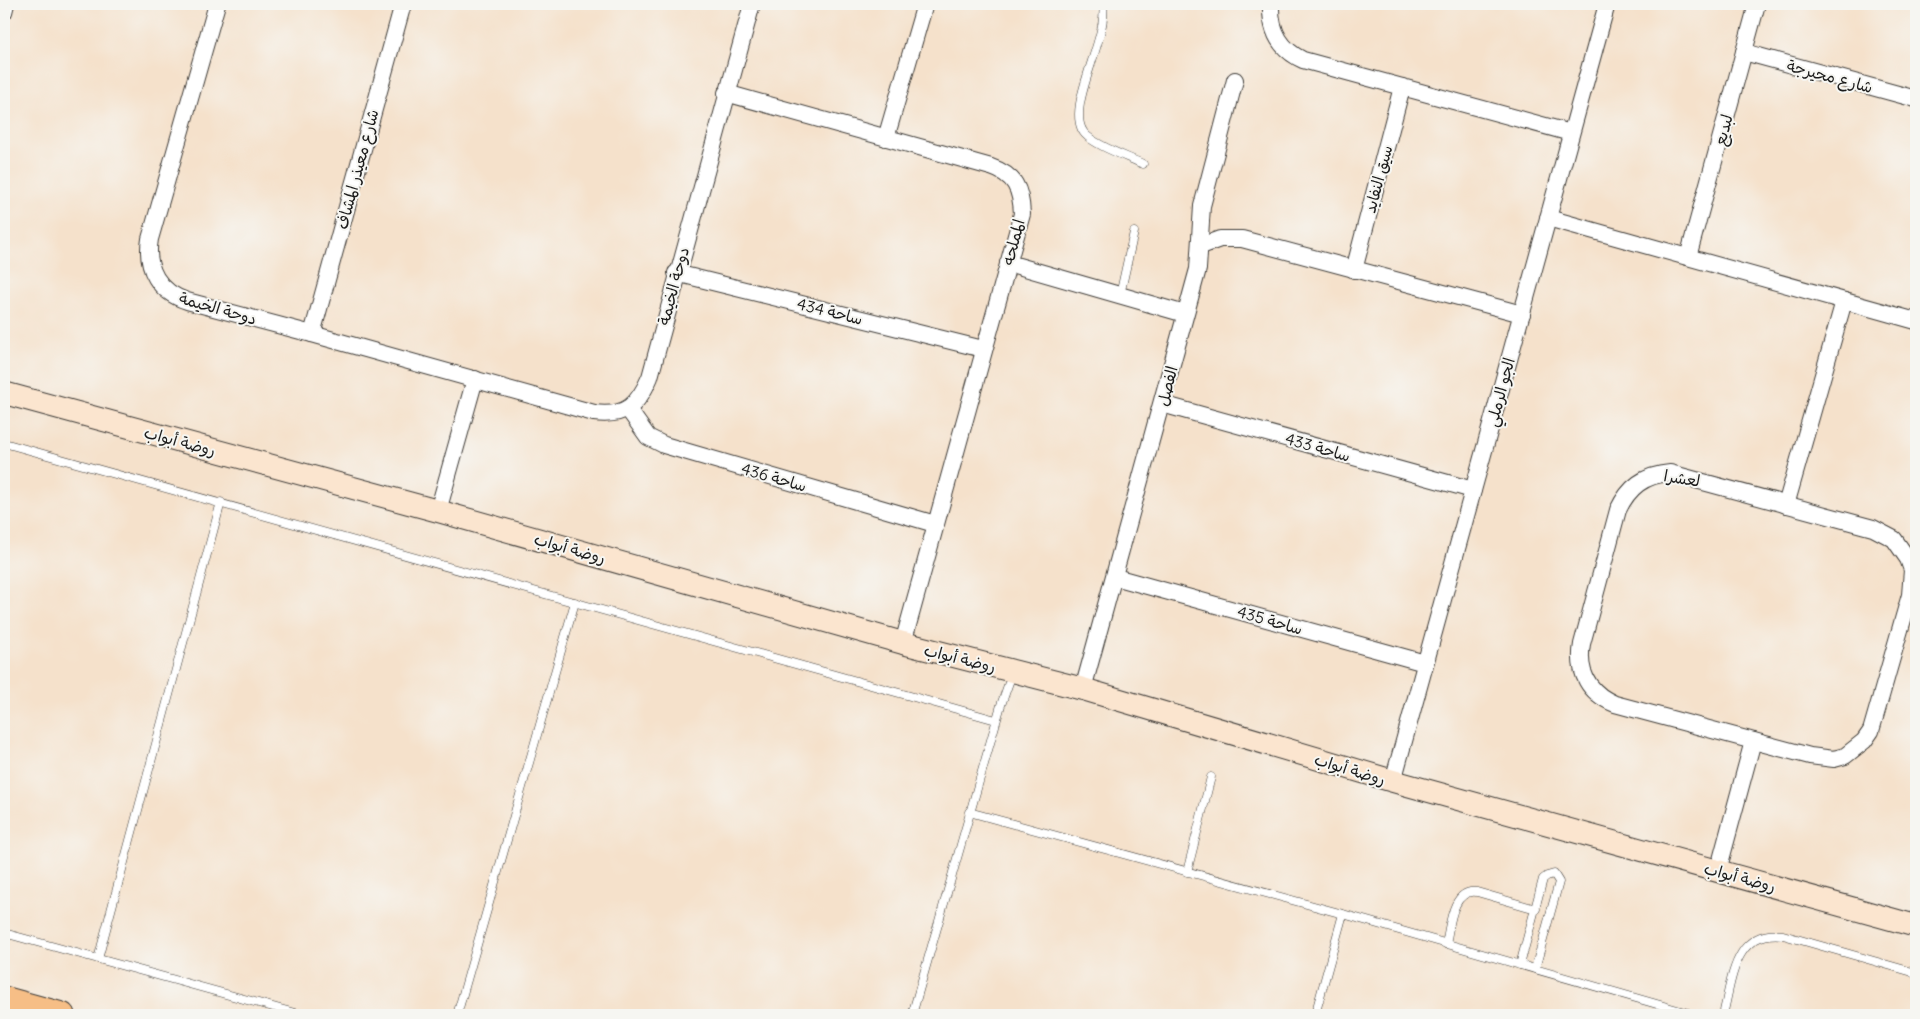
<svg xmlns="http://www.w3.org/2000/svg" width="1920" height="1019" font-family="Delius,'Playpen Sans Arabic',sans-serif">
<rect width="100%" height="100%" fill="#f6f6f2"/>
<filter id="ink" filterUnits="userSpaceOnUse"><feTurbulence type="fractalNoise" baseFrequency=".02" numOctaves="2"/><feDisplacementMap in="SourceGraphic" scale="10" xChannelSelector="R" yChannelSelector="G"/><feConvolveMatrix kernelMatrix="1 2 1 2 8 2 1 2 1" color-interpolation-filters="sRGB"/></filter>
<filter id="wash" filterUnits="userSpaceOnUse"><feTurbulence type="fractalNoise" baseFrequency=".0096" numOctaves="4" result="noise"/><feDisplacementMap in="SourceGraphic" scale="20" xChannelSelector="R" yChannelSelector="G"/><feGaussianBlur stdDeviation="1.12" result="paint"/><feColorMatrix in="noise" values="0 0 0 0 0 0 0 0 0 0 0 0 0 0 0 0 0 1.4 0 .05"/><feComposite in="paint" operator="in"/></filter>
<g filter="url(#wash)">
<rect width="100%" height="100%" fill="#f5e1cb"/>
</g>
<g filter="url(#ink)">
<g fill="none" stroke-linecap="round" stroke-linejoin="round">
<defs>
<g id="lane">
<path d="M 1103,4 C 1109,39 1063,110 1085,134 C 1096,146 1128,157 1143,164"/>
<path d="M 1120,295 L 1134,232"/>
<path d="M 4,443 L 996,720"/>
<path d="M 969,812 L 1343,914 L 1695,1015"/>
<path d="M 1187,872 L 1211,777"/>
<path d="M 4,933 L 302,1015"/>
<path d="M 1446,944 C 1450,926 1452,888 1477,892 L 1536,909"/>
<path d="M 98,959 L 221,502"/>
<path d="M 1520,965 L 1543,879 L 1547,876 L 1554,874 L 1559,882 L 1535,969"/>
<path d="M 457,1015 L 575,602"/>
<path d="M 912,1015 L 1001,705 L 1012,674"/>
<path d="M 1315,1015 L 1343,914"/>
<path d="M 1723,1015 C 1732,980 1734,929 1783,935 L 1916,973"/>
</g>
<g id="street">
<path d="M 217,4 L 150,239 C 145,269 159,292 187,301 L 312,334 L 594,413 C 626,417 638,405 650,377 L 752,4"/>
<path d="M 1271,4 C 1270,29 1279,49 1303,60 L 1571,133"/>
<path d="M 4,12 L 6,4"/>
<path d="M 1744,52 L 1916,99"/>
<path d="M 726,93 L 991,167 C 1015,175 1021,189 1022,214 L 903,643"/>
<path d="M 886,138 L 925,4"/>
<path d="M 1548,218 L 1916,321"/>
<path d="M 1201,246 L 1220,239 L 1242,239 L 1522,314"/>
<path d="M 1688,257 L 1757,4"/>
<path d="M 1008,263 L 1185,314"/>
<path d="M 1354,270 L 1402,87"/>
<path d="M 676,273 L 983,349"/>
<path d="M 312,334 L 403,4"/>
<path d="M 1162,404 L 1473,490"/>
<path d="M 628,409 L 648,437 L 664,445 L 935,524"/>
<path d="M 1670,473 L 1873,528 L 1894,539 L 1908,559 L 1912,570 L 1910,595 L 1871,731 L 1864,741 L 1845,756 L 1834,759 L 1810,756 L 1615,704 C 1589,693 1577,673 1582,644 L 1618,510 C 1629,487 1644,475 1670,473 Z"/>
<path d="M 1786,505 L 1844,301"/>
<path d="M 438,511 L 475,379"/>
<path d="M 1115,577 L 1425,663"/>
<path d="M 1083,689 L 1198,269 L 1202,206 L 1235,80"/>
<path d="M 1393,781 L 1607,4"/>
<path d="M 1718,871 L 1753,741"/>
</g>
<path id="secondary" d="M 4,393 L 438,511 L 903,643 L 1083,689 L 1393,781 L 1916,926"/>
<path id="primary" d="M 4,999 L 62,1015"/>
</defs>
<use href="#lane" stroke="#3d3a36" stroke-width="9"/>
<use href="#street" stroke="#3d3a36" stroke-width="18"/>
<use href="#secondary" stroke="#3d3a36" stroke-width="24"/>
<use href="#primary" stroke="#3d3a36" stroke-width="27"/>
<use href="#lane" stroke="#fff" stroke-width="8"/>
<use href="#street" stroke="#fff" stroke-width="16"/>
<use href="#secondary" stroke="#fbe5cf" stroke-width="22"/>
<use href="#primary" stroke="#f6be86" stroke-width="25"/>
</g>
</g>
<g text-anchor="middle" stroke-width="4" stroke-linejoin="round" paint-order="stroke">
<g font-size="16" fill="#1c1c1c" stroke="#f6f6f2">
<text transform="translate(1830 76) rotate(15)" y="6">شارع محيرجة</text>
<text transform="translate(1723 130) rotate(-75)" y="6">لبديع</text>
<text transform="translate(357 169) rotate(-75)" y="6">شارع معيذر المشاف</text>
<text transform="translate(1378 179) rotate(-75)" y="6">سيق النفايد</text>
<text transform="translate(1013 242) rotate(-75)" y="6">المملحه</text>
<text transform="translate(673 286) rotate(-75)" y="6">دوحة الخيمة</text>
<text transform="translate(218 308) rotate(16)" y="6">دوحة الخيمة</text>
<text transform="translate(830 311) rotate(14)" y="6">ساحة 434</text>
<text transform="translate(1167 386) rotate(-76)" y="6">الفصل</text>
<text transform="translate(1500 392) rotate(-75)" y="6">الجو الرملي</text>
<text transform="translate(180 441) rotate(15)" y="6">روضة أبواب</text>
<text transform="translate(1318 447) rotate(16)" y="6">ساحة 433</text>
<text transform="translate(774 477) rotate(16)" y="6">ساحة 436</text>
<text transform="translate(1682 478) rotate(9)" y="6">لعشرا</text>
<text transform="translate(570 548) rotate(16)" y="6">روضة أبواب</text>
<text transform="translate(1270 620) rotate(16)" y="6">ساحة 435</text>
<text transform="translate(960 658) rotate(14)" y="6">روضة أبواب</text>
<text transform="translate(1350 769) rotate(17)" y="6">روضة أبواب</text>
<text transform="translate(1740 877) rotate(15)" y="6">روضة أبواب</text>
</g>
</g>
<rect width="1920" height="1019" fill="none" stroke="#f6f6f2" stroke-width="20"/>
</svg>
